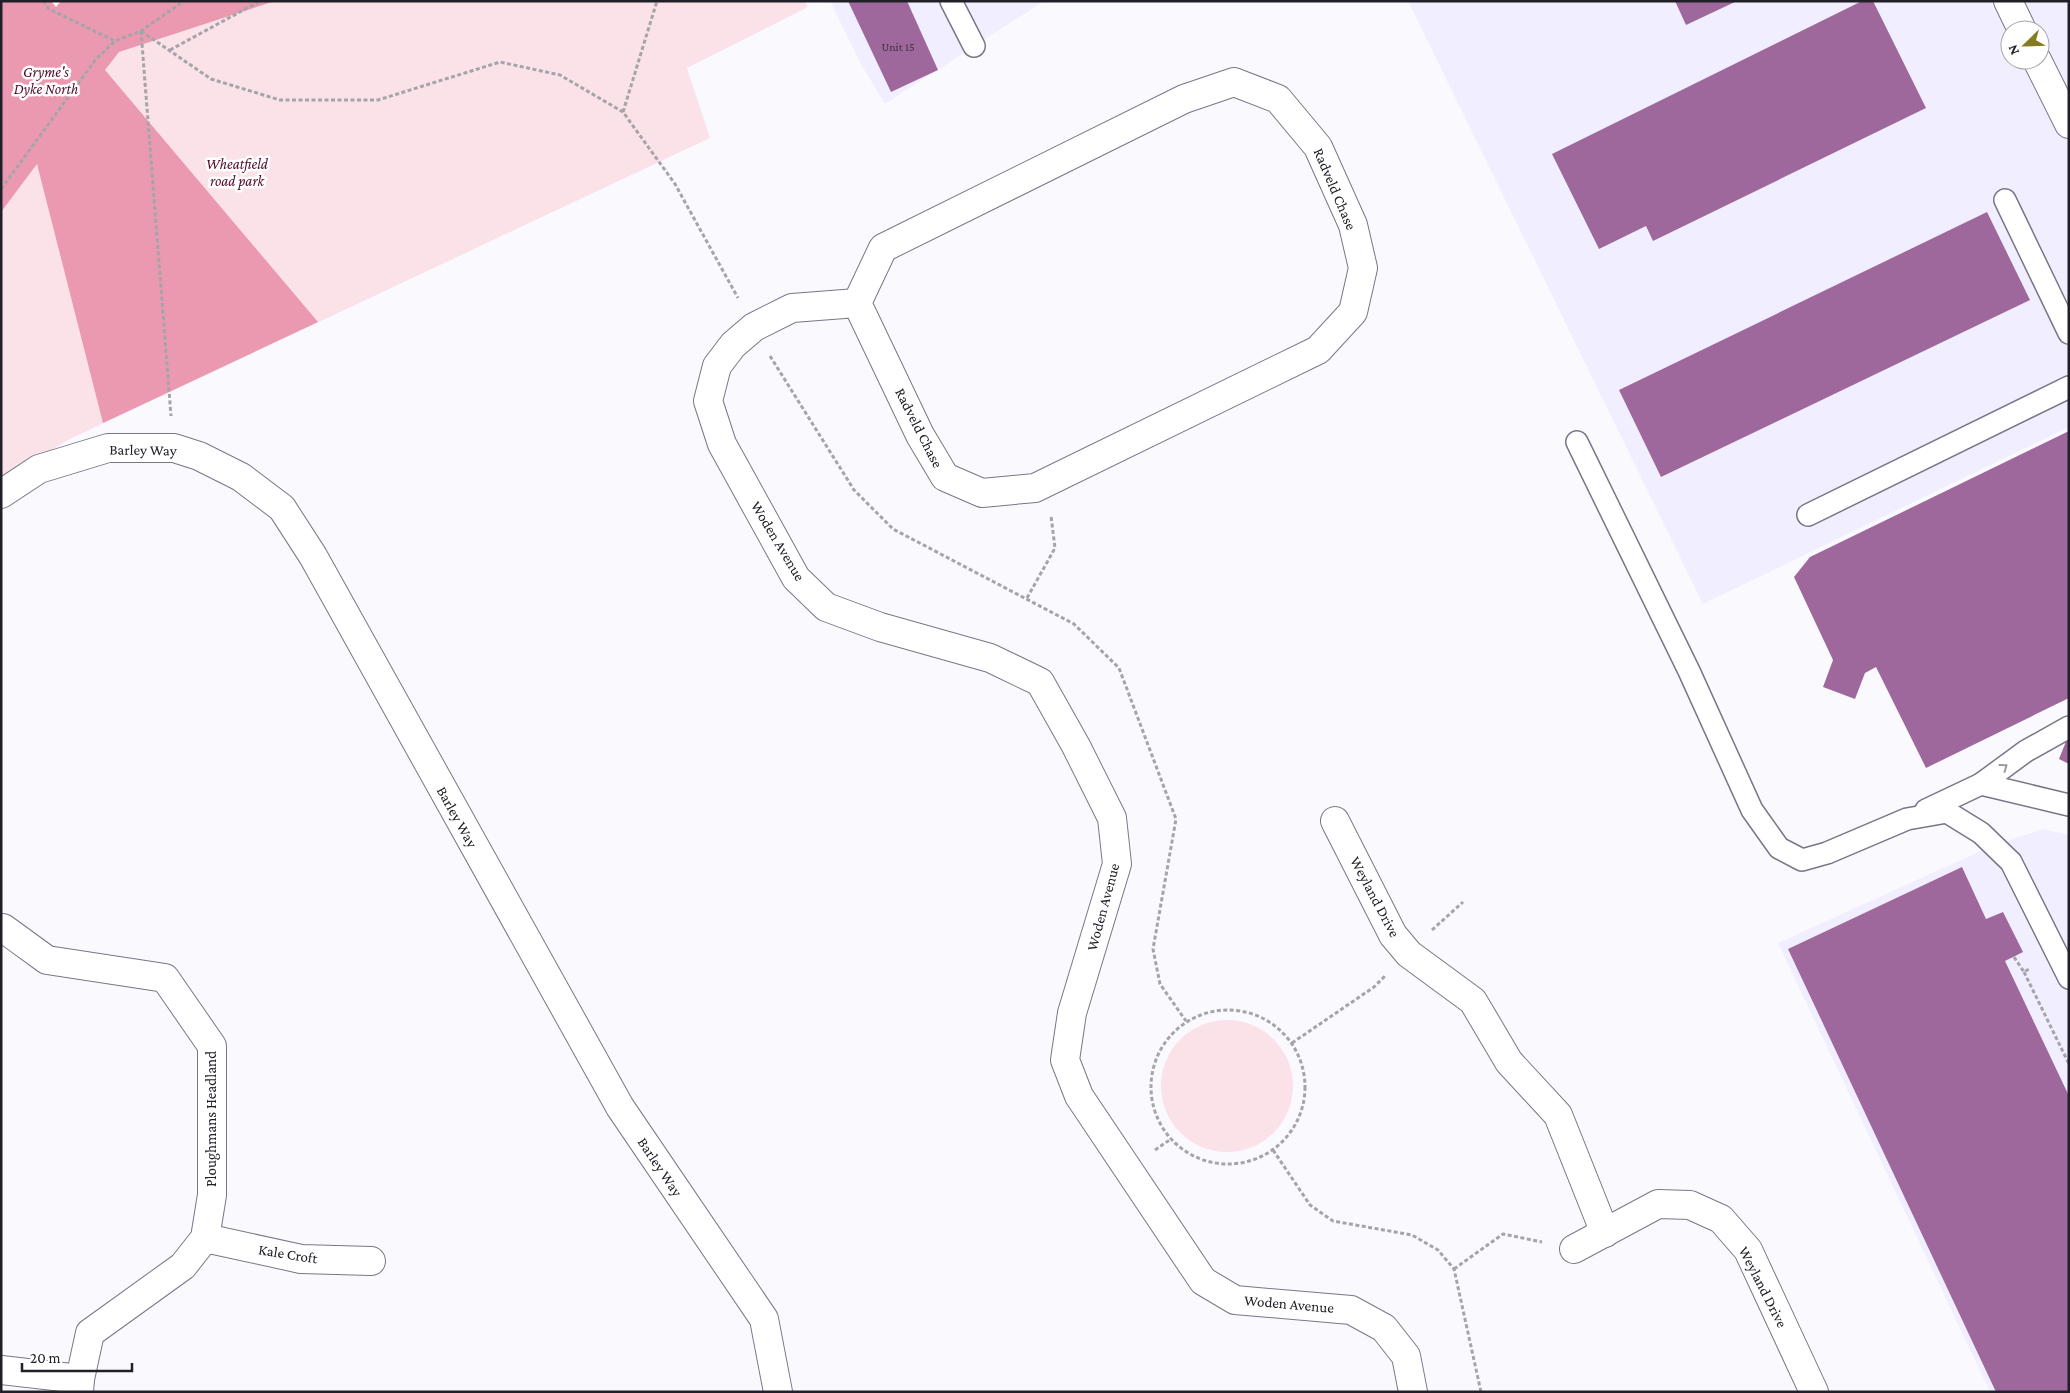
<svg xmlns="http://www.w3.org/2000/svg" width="2070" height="1393" font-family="'Crimson Pro',serif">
<rect width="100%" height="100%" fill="#fafafe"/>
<g fill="#f1eeff" fill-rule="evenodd">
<path d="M 830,1 L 1044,1 L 885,104 L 862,66 Z"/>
<path d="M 1408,1 L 2069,1 L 2069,427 L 1703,604 ZM 2010,30 L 2040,30 L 2040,60 L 2010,60 Z"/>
<path d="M 2043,829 L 2069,835 L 2069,1392 L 1990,1392 L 1778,943 L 1994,845 Z"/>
</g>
<g fill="#fae2e8">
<path d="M 193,1 L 805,1 L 808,7 L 687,68 L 710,138 L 68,440 L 1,480 L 1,134 L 141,31 Z"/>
<circle cx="1227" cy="1086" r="66"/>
</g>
<path fill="#eb99b0" d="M 1,1 L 51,1 L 56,7 L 61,1 L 275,1 L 119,52 L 105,70 L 318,322 L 103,423 L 37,164 L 1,212 Z"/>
<g fill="#9f689d">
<path d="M 848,1 L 907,1 L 938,70 L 891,92 Z"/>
<path d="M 1675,1 L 1737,1 L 1686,25 Z"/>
<path d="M 1862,1 L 1873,1 L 1926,108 L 1653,241 L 1646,226 L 1599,249 L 1552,154 Z"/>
<path d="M 1987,212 L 2030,300 L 1661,477 L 1619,390 Z"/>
<path d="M 2069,431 L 2069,698 L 1926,768 L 1876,667 L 1865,673 L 1855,699 L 1823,687 L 1833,660 L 1794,577 L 1810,557 Z"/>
<path d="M 2069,734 L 2069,764 L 2059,759 Z"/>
<path d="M 1962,867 L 1986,919 L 2003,912 L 2023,952 L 2005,961 L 2069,1096 L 2069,1392 L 1996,1392 L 1788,949 Z"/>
</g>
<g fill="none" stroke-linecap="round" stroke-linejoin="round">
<defs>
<g id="service">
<path d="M 951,1 L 974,46"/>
<path d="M 2005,200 L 2069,333"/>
<path d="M 1577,442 L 1689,671 L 1752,810 L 1779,848 L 1802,860 L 1827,853 L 1907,819 L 1947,812 L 1981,833 L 2011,862 L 2069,978"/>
<path d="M 1808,515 L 2069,387"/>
<path d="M 1981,784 L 2069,805"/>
<path d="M 1926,810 L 1981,784 L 2026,751 L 2069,727"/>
</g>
<g id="minor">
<path d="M 857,303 L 920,435 L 945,477 L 982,493 L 1035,488 L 1318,350 L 1353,312 L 1363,268 L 1353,225 L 1318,147 L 1278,99 L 1234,82 L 1184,99 L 883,248 L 857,303 L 792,308 L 754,327 L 733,345 L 717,366 L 708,401 L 722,444 L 796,578 L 826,607 L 880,627 L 990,658 L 1040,682 L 1076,746 L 1112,818 L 1117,864 L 1072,1013 L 1065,1060 L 1079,1096 L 1203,1281 L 1235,1300 L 1351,1310 L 1384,1328 L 1406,1356 L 1413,1392"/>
<path d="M 1,494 L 39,469 L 108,448 L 174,448 L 199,456 L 241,477 L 282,508 L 313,556 L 620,1107 L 764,1319 L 778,1392"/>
<path d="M 1335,821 L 1393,935 L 1409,954 L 1473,1001 L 1509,1062 L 1558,1115 L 1605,1233"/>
<path d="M 3,928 L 47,960 L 165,978 L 212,1046 L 212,1195 L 205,1238 L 183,1266 L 90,1333 L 80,1379 L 79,1392"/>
<path d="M 205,1238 L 301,1259 L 371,1261"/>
<path d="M 1574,1249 L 1658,1204 L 1690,1205 L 1721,1219 L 1748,1250 L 1814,1392"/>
<path d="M 1,1370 L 80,1379"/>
</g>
<g id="tertiary">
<path d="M 2008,1 L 2022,30"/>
<path d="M 2037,60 L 2069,124"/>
</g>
</defs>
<use href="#service" stroke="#797688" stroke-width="24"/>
<use href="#minor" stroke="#797688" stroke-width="30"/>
<use href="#tertiary" stroke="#797688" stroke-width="30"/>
<g stroke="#a4a4a9" stroke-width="3" stroke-dasharray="4 2.5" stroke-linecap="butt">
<path d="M 43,1 L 49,9 L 115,41"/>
<path d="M 141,31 L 211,79 L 280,100 L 378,100 L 500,62 L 560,75 L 623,112 L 675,184 L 738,298"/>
<path d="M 141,31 L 171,416"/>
<path d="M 170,50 L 260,1"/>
<path d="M 623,112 L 657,1"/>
<path d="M 1,189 L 96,59 L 115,41 L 141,31 L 184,1"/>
<path d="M 770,356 L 854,490 L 893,529 L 1074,624 L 1119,668 L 1176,819 L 1153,949 L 1160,984 L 1186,1021"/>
<path d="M 1027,598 L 1055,548 L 1051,516"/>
<path d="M 1432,930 L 1463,902"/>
<path d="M 2014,957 L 2024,972 L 2031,968"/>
<path d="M 2024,972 L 2069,1064"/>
<circle cx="1228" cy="1087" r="77"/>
<path d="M 1292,1043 L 1374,987 L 1385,976"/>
<path d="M 1155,1150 L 1171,1139"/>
<path d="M 1273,1150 L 1310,1205 L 1333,1221 L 1412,1235 L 1438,1250 L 1454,1269 L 1481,1392"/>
<path d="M 1454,1269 L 1503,1234 L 1542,1242"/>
</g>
<use href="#service" stroke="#fff" stroke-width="21"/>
<use href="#minor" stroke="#fff" stroke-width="28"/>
<use href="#tertiary" stroke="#fff" stroke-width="28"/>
</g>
<defs><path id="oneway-chevron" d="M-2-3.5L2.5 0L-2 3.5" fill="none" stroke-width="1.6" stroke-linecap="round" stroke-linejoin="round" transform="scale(1.25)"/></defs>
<use stroke="#9b9b9e" href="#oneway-chevron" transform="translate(2004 767) rotate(-36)"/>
<g text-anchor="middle" stroke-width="5" stroke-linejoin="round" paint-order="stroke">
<g font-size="12" fill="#403245">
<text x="898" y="51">Unit 15</text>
</g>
<g font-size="15" font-style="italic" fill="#530a29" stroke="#fff">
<text x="46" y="77">Gryme's<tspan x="46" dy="17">Dyke North</tspan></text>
<text x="237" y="169">Wheatfield<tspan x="237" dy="17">road park</tspan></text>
</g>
<g font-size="15" fill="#212028" stroke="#fff">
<text transform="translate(1335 189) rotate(67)" y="5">Radveld Chase</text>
<text transform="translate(919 428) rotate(63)" y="5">Radveld Chase</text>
<text transform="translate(143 450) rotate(1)" y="5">Barley Way</text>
<text transform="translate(778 541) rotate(59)" y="5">Woden Avenue</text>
<text transform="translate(457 817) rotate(61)" y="5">Barley Way</text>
<text transform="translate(1375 897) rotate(62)" y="5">Weyland Drive</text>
<text transform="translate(1103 907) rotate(-75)" y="5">Woden Avenue</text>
<text transform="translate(211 1119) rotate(-90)" y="5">Ploughmans Headland</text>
<text transform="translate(660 1167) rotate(56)" y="5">Barley Way</text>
<text transform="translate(288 1254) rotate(9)" y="5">Kale Croft</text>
<text transform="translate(1763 1287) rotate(63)" y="5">Weyland Drive</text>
<text transform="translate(1289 1304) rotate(5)" y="5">Woden Avenue</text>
</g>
</g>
<rect width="2070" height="1393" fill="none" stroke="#212028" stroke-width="5"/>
<g transform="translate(2025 45) rotate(247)"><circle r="24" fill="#ffffff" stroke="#a6a6a9"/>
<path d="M0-4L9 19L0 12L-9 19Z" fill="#857b21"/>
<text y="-8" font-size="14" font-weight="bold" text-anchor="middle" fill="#212028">N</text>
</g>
<path d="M22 1363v8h110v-8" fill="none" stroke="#212028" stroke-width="2.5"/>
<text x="30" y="1363" font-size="15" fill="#212028" stroke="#ffffff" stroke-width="4" paint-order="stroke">20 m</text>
</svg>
